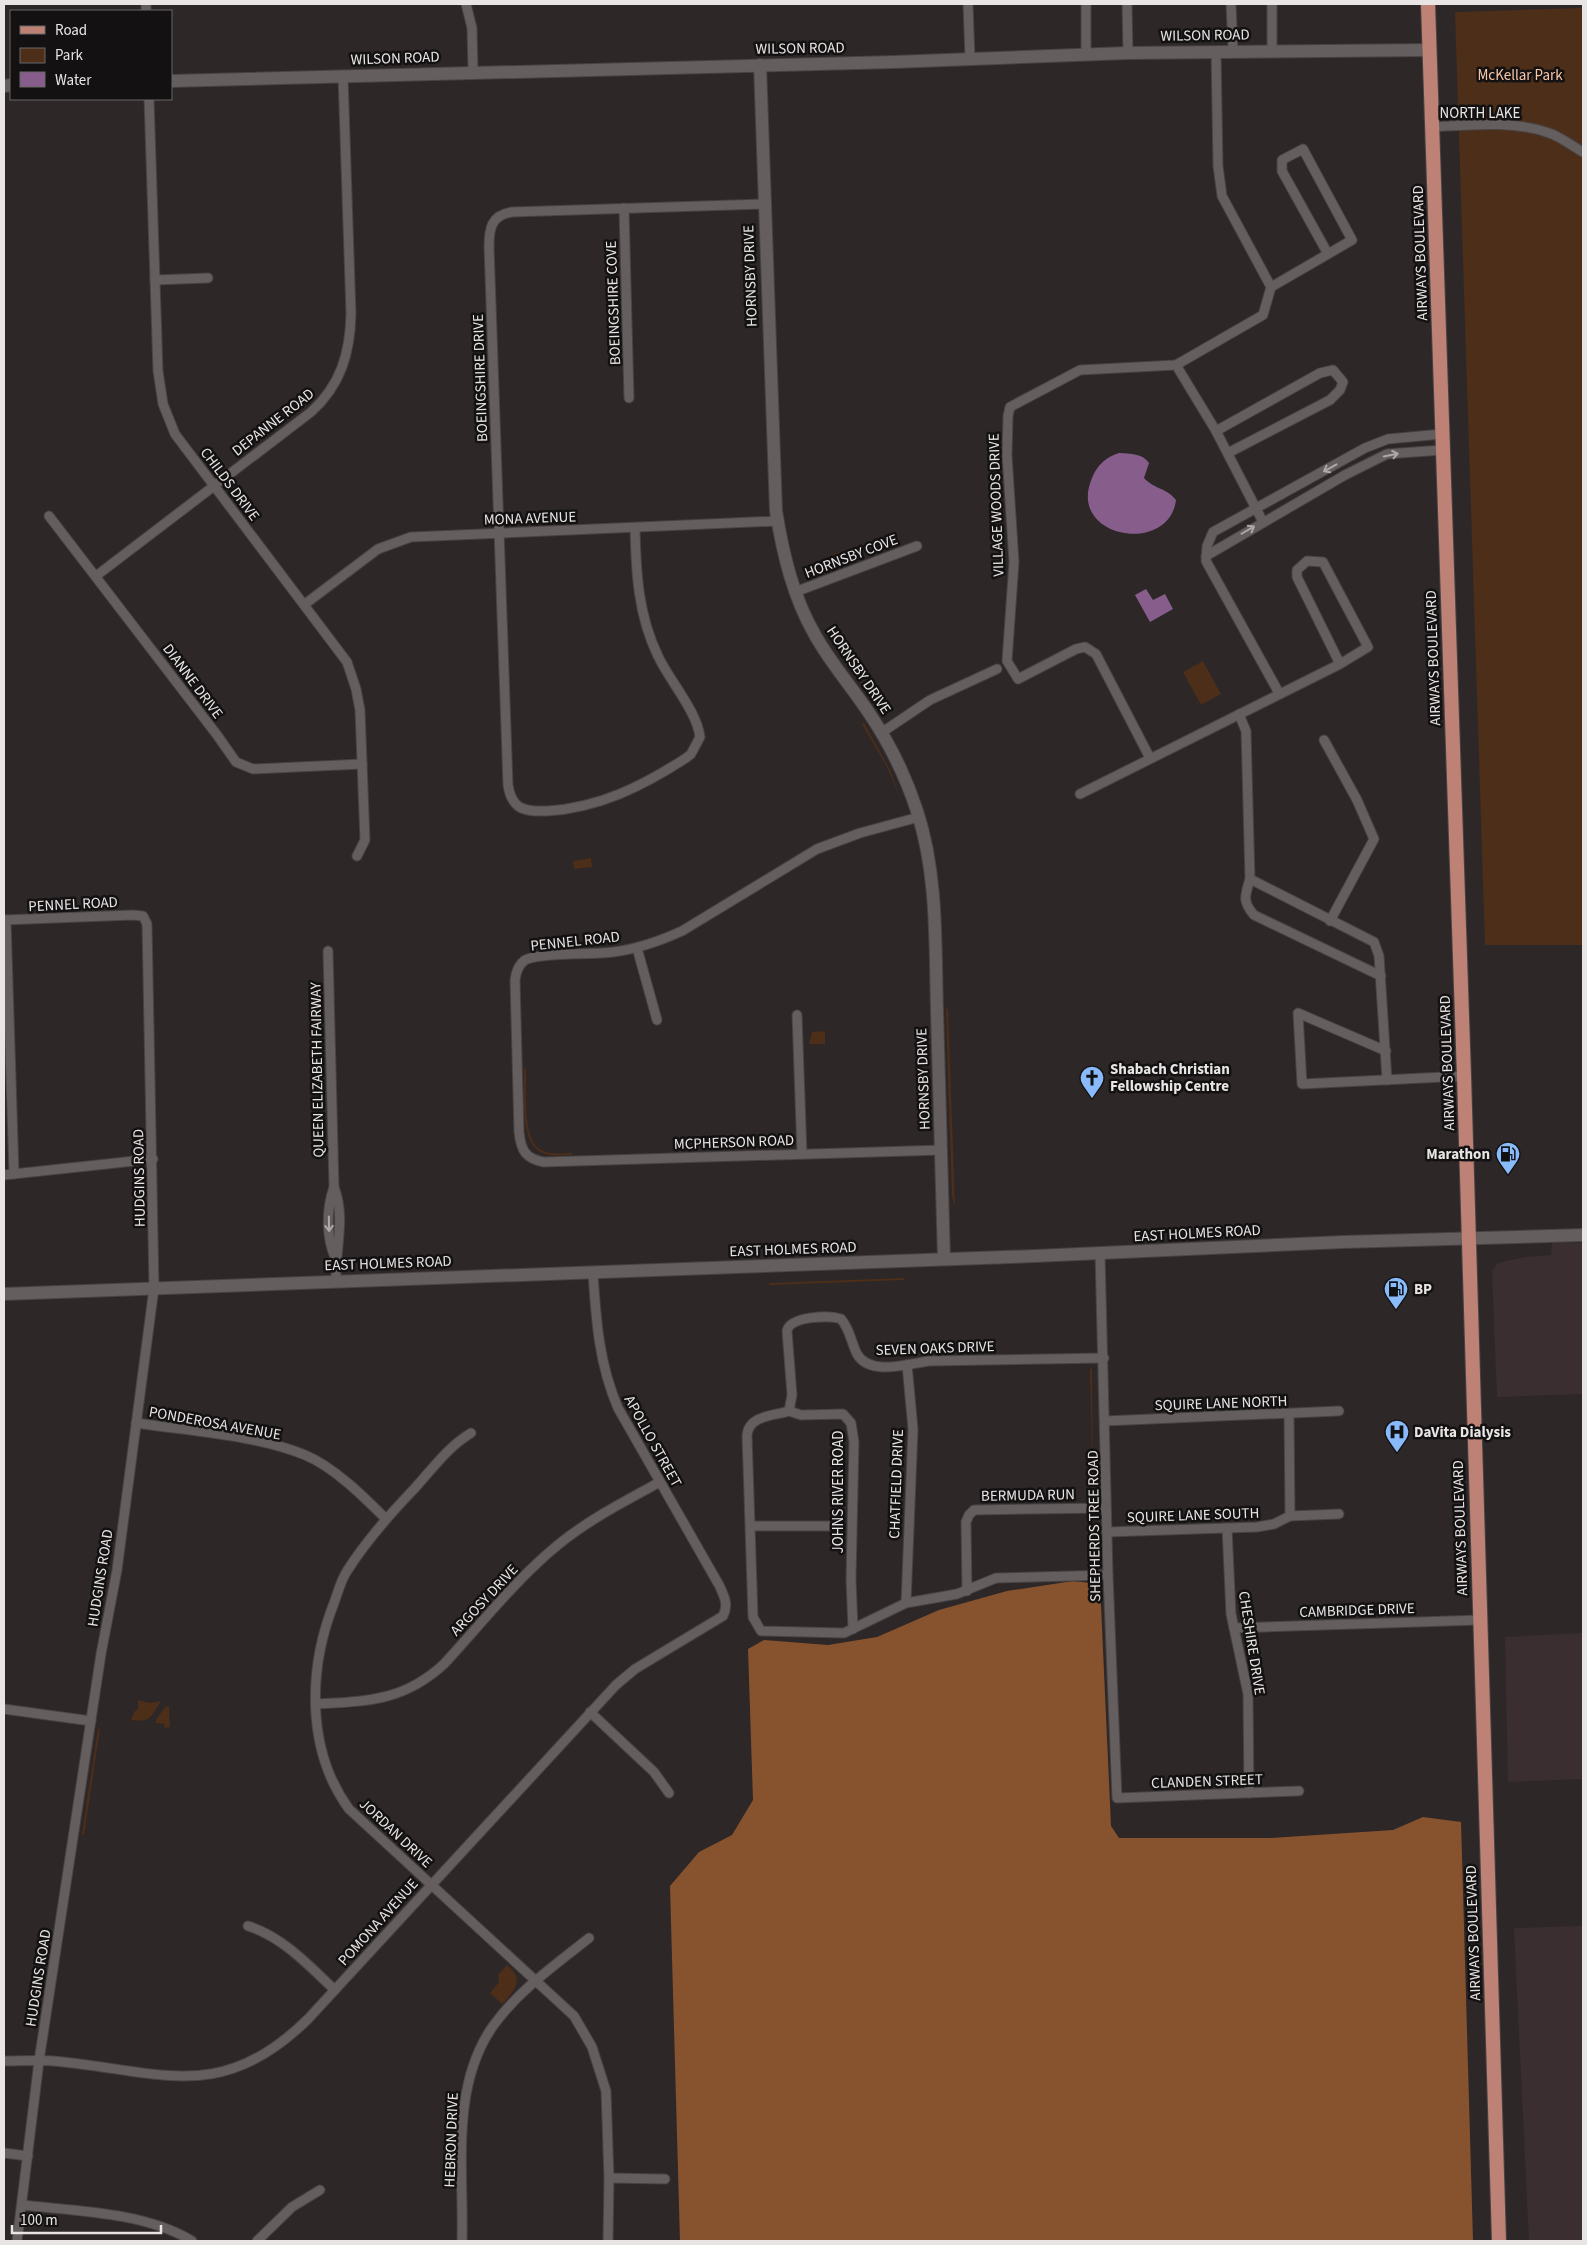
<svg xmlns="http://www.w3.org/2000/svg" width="1587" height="2245" font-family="'Source Sans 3',sans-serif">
<rect width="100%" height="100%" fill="#2d2728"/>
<g fill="#3b2e30">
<path d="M 1552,1243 L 1583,1243 L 1583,1394 L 1497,1397 L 1492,1271 L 1498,1263 L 1525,1257 L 1551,1255 Z"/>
<path d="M 1583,1633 L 1583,1779 L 1508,1782 L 1505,1637 Z"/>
<path d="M 1583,1926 L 1583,2241 L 1529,2241 L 1514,1928 Z"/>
</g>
<g fill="#4c2e19">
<path d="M 1583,8 L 1583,945 L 1485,945 L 1455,12 Z"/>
<path d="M 850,549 L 853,558 L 837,564 L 833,554 Z"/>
<path d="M 1203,661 L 1221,694 L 1201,705 L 1183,672 Z"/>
<path d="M 864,723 L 890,770 L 902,803 L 887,767 L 862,724 Z"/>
<path d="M 591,858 L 592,867 L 574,869 L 573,861 Z"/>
<path d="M 946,1009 L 948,1009 L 955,1206 L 952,1197 Z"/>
<path d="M 825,1031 L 825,1044 L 809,1044 L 812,1032 Z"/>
<path d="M 524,1068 L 526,1068 C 527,1089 521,1139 541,1150 C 550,1155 562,1153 572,1153 L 572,1155 C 564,1155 553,1157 545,1154 C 518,1146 525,1091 524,1068 Z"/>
<path d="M 904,1278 L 904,1280 L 769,1285 L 769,1283 Z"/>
<path d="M 1090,1369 L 1092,1369 L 1093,1500 Z"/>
<path d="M 138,1700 L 149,1703 L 161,1701 C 151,1716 152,1723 131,1720 L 134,1712 L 138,1709 Z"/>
<path d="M 169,1706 L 170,1727 L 164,1728 L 165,1724 L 156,1723 L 156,1720 L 165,1707 Z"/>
<path d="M 98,1729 L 100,1729 L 84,1835 L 82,1834 Z"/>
<path d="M 507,1965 C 525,1979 515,1991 502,2004 L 490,1993 L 499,1982 L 498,1975 Z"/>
</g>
<path fill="#87532e" d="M 1073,1581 L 1100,1584 L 1111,1826 L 1119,1838 L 1271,1838 L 1393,1830 L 1423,1817 L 1461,1822 L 1473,2241 L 680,2241 L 670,1886 L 699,1852 L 732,1835 L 753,1800 L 748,1649 L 764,1640 L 828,1645 L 877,1637 L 939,1610 L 1007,1591 Z"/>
<g fill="#875d8b">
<path d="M 1119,453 C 1131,454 1142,453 1149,463 L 1144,478 C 1154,489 1167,488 1176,500 C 1169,556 1066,538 1092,478 C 1097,465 1106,457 1119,453 Z"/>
<path d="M 1146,589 L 1153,600 L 1165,594 L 1173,609 L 1150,622 L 1135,595 Z"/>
</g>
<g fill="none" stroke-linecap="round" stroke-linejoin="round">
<defs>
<g id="street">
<path d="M 146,4 L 146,11"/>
<path d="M 466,4 L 472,28 L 473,72"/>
<path d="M 968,4 L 970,59"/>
<path d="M 1086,4 L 1086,54"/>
<path d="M 1127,4 L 1128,53"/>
<path d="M 1231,4 L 1233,51"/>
<path d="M 1272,4 L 1272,51"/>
<path d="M 149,99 L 158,371 L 163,404 L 175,434 L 347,662 L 356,689 L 360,710 L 365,840 L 357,856"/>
<path d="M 1432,127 C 1469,125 1513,120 1549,133 C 1561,137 1572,146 1583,152"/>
<path d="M 624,208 L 629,398"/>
<path d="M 155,280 L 208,278"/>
<path d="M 1271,287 L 1328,254 L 1282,171 L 1282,160 L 1303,149 L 1352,240 L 1328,254"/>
<path d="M 1176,365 L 1216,431 L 1263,522"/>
<path d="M 1216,431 L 1320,373 L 1333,370 L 1343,382 L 1340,390 L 1330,400 L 1228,453"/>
<path d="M 49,516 L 217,735 L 236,762 L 253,769 L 362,764"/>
<path d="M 635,528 C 636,572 638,615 658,656 C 669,680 697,711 700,737 L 691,754 L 686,758 C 643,786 599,808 547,811 C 538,811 526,812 518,806 C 512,801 509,792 508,785 L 489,247 C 489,229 491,215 512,212 L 764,204"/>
<path d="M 1206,556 L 1345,475 L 1387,454 L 1442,450"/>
<path d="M 96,576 L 311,412 C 341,385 350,353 351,314 L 343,76"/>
<path d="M 795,592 L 917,546"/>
<path d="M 305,604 L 378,549 L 411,537 L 778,521"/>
<path d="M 1279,693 L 1206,561 L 1207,546 L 1213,532 L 1365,448 L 1388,439 L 1442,434"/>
<path d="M 1239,714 L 1246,731 L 1250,879 L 1374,942 L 1379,956 L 1387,1080"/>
<path d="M 881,733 L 930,700 L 997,669"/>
<path d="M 1324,740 L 1357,800 L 1374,839 L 1330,921"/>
<path d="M 1150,758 L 1096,654 L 1085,647 L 1076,649 L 1018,679 L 1007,661 L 1014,562 L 1007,455 L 1008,416 L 1010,407 L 1080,370 L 1176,365 L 1263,315 L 1271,287 L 1222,196 L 1218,166 L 1216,51"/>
<path d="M 1080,794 L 1340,664 L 1368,647 L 1323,562 L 1307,561 L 1297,570 L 1297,577 L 1340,664"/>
<path d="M 919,817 L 860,833 L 817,849 L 682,931 C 660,941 637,949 613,952 C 593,955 540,952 525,960 C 518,965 516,972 515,980 L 519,1132 C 521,1151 526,1159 544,1162 L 942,1150"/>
<path d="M 1250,879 C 1245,896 1242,901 1254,915 L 1381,976"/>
<path d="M 4,920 L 133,915 L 143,916 L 147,924 L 154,1288 L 117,1570 L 101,1654 L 39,2061 L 17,2241"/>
<path d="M 6,920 L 14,1174"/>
<path d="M 637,948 L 657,1020"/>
<path d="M 328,951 L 334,1187 C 346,1218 335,1249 336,1281"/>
<path d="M 797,1015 L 802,1154"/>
<path d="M 1386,1051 L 1298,1013 L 1302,1084 L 1464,1076"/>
<path d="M 4,1175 L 153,1159"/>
<path d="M 334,1187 C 326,1210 326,1238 336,1260"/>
<path d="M 1100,1253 L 1108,1575 L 1117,1798 L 1299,1791"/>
<path d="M 1104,1358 L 930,1361 C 910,1363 870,1377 857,1354 C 851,1342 850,1329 841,1319 C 829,1315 790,1316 787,1331 L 792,1395 L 789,1411 C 774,1416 749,1415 747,1435 L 753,1617 L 761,1631 L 844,1633 L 906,1603 L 957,1594 L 996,1578 L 1108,1575"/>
<path d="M 789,1411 L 801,1415 L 843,1414 L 851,1423 L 854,1442 L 851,1579 L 853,1629"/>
<path d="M 1289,1414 L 1290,1516"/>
<path d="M 1105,1421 L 1339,1411"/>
<path d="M 136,1423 C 189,1431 256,1435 305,1455 C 334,1467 364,1497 386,1519"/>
<path d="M 471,1433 C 449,1446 432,1469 414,1489 C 390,1514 366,1541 347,1571 C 341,1580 338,1592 334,1603 C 308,1669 306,1750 349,1809 L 574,2016 L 592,2047 L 606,2091 L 609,2178 L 608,2241"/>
<path d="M 751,1526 L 834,1526"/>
<path d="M 1227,1528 L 1231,1614 L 1248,1694 L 1249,1793"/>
<path d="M 1107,1532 L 1257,1527 L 1274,1524 L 1290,1516 L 1339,1514"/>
<path d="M 967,1591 L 966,1522 L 969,1515 L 974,1510 L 1106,1508"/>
<path d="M 906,1603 L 913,1429 L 907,1365"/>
<path d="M 1234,1628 L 1480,1620"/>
<path d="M 317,1704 C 368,1701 404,1701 444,1664 C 481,1624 517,1578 559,1544 C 590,1519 625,1501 660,1482"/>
<path d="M 4,1709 L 91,1721"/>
<path d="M 590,1712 L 654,1772 L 669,1793"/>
<path d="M 248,1926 C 283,1937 308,1965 335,1990"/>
<path d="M 4,2061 C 20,2061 37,2060 53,2061 C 159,2070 220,2106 308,2019 L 616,1685 L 635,1669 L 723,1616 C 729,1604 724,1596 719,1585 L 618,1408 C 599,1364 596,1320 593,1273"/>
<path d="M 4,2153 L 28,2156"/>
<path d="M 609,2178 L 665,2179"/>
<path d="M 22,2205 C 75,2211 145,2212 192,2241"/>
<path d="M 257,2241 L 292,2207 L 320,2190"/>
<path d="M 462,2241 C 464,2170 450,2087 493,2026 C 518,1991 555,1965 589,1938"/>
</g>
<g id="secondary">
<path d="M 760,65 L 776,511 C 783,554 793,597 815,635 C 831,664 853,688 871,716 C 891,746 906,777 917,811 C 938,875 935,945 937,1011 C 939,1094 942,1177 944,1259"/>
<path d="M 171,81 L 894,62 L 1128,53 L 1429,50"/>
<path d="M 4,86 L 11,85"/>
<path d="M 4,1294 L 1035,1256 L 1343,1242 L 1583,1235"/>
</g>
<path id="primary" d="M 1428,4 L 1464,1076 L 1499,2241"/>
</defs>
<use href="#street" stroke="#484343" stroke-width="11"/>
<use href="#secondary" stroke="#484343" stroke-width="14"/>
<use href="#primary" stroke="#484343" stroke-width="16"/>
<use href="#street" stroke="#655e5f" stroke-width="9"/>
<use href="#secondary" stroke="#655e5f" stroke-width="12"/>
<use href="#primary" stroke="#bd8176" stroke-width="14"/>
</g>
<defs><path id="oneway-shaft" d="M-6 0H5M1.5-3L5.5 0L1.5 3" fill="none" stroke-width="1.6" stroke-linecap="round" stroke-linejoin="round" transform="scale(1.25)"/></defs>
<g stroke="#aea8a9">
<use href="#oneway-shaft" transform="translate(1391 455) rotate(-11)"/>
<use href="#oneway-shaft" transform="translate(1330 468) rotate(151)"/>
<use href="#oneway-shaft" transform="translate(1248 530) rotate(-30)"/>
<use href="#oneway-shaft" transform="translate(329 1224) rotate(89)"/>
</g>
<defs>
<symbol id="church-pin" viewBox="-11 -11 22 30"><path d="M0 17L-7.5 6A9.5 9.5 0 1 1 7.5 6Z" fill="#88bafc" stroke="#131111"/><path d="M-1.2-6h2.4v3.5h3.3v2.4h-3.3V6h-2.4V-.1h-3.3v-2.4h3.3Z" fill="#111"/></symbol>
<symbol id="fuel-pin" viewBox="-11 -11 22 30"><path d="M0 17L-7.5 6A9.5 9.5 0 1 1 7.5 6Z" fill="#88bafc" stroke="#131111"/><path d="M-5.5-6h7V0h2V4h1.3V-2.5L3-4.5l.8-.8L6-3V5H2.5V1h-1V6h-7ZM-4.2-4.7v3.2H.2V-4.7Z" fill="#111"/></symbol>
<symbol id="hospital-pin" viewBox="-11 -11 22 30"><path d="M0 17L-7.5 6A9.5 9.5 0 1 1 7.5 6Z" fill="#88bafc" stroke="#131111"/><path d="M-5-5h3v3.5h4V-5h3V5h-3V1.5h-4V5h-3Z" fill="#111"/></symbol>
</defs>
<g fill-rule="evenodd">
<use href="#church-pin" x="1078" y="1064" width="28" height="38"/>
<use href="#fuel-pin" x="1494" y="1140" width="28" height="38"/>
<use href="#fuel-pin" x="1382" y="1275" width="28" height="38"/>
<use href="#hospital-pin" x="1383" y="1418" width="28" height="38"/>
</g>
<g text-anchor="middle" stroke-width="5" stroke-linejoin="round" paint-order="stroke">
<g font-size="15" fill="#e9e5e5" stroke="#131111">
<text transform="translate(1205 35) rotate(-1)" y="5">WILSON ROAD</text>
<text transform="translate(800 48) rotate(-1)" y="5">WILSON ROAD</text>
<text transform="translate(395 58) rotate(-2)" y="5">WILSON ROAD</text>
<text x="1480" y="118">NORTH LAKE</text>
<text transform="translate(1420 253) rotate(-92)" y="5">AIRWAYS BOULEVARD</text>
<text transform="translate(750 276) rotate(-92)" y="5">HORNSBY DRIVE</text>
<text transform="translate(613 303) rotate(-92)" y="5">BOEINGSHIRE COVE</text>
<text transform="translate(480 378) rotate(-92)" y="5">BOEINGSHIRE DRIVE</text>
<text transform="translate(273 422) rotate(-38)" y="5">DEPANNE ROAD</text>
<text transform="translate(230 484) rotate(53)" y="5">CHILDS DRIVE</text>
<text transform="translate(996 505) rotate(-92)" y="5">VILLAGE WOODS DRIVE</text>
<text transform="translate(530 518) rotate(-2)" y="5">MONA AVENUE</text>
<text transform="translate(851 556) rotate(-21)" y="5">HORNSBY COVE</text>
<text transform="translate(1433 658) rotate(-92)" y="5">AIRWAYS BOULEVARD</text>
<text transform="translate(859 670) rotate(56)" y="5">HORNSBY DRIVE</text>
<text transform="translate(193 681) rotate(53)" y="5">DIANNE DRIVE</text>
<text transform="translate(73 904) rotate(-3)" y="5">PENNEL ROAD</text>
<text transform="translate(575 941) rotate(-6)" y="5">PENNEL ROAD</text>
<text transform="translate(1447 1063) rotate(-92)" y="5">AIRWAYS BOULEVARD</text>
<text transform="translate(317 1070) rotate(-91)" y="5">QUEEN ELIZABETH FAIRWAY</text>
<text transform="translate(923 1079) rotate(-92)" y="5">HORNSBY DRIVE</text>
<text transform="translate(734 1142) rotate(-2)" y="5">MCPHERSON ROAD</text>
<text transform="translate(139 1178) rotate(-91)" y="5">HUDGINS ROAD</text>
<text transform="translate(1197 1233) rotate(-3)" y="5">EAST HOLMES ROAD</text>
<text transform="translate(793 1249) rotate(-2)" y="5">EAST HOLMES ROAD</text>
<text transform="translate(388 1263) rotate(-2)" y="5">EAST HOLMES ROAD</text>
<text transform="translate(935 1348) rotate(-2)" y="5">SEVEN OAKS DRIVE</text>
<text transform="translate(1221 1403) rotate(-2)" y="5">SQUIRE LANE NORTH</text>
<text transform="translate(215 1423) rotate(10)" y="5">PONDEROSA AVENUE</text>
<text transform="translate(653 1441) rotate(61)" y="5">APOLLO STREET</text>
<text transform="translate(896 1484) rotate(-88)" y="5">CHATFIELD DRIVE</text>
<text transform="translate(838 1492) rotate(-90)" y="5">JOHNS RIVER ROAD</text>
<text transform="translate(1028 1495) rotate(-1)" y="5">BERMUDA RUN</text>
<text transform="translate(1193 1515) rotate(-2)" y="5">SQUIRE LANE SOUTH</text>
<text transform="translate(1094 1526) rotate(-91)" y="5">SHEPHERDS TREE ROAD</text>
<text transform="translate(1460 1528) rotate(-92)" y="5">AIRWAYS BOULEVARD</text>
<text transform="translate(100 1578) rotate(-81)" y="5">HUDGINS ROAD</text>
<text transform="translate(484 1600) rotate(-47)" y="5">ARGOSY DRIVE</text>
<text transform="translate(1357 1610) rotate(-2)" y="5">CAMBRIDGE DRIVE</text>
<text transform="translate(1252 1643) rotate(81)" y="5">CHESHIRE DRIVE</text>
<text transform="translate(1207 1781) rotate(-2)" y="5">CLANDEN STREET</text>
<text transform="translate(396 1833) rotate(43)" y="5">JORDAN DRIVE</text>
<text transform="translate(378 1922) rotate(-48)" y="5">POMONA AVENUE</text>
<text transform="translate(1473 1933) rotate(-92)" y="5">AIRWAYS BOULEVARD</text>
<text transform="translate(38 1978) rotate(-81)" y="5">HUDGINS ROAD</text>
<text transform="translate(451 2140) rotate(-88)" y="5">HEBRON DRIVE</text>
</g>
<g font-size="15" fill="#f9c8a8" stroke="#131111">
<text x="1520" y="80">McKellar Park</text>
</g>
<g font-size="15" font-weight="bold" fill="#e9e5e5" stroke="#131111" text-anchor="start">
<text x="1110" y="1074">Shabach Christian<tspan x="1110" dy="17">Fellowship Centre</tspan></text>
<text x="1490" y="1159" text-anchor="end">Marathon</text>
<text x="1414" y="1294">BP</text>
<text x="1414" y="1437">DaVita Dialysis</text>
</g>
</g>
<rect width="1587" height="2245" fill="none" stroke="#e9e5e5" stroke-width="10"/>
<rect x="10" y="10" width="162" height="90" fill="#131111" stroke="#696666"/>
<rect x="20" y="26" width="25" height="8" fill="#bd8176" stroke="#696666"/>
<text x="55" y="35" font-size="15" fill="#e9e5e5">Road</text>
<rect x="20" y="48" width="25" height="15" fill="#4c2e19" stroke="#696666"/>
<text x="55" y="60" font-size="15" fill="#e9e5e5">Park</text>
<rect x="20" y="72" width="25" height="15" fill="#875d8b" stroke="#696666"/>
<text x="55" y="85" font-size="15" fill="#e9e5e5">Water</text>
<path d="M12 2225v8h149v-8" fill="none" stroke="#e9e5e5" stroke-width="2.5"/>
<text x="20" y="2225" font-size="15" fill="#e9e5e5" stroke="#131111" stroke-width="4" paint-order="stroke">100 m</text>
</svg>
